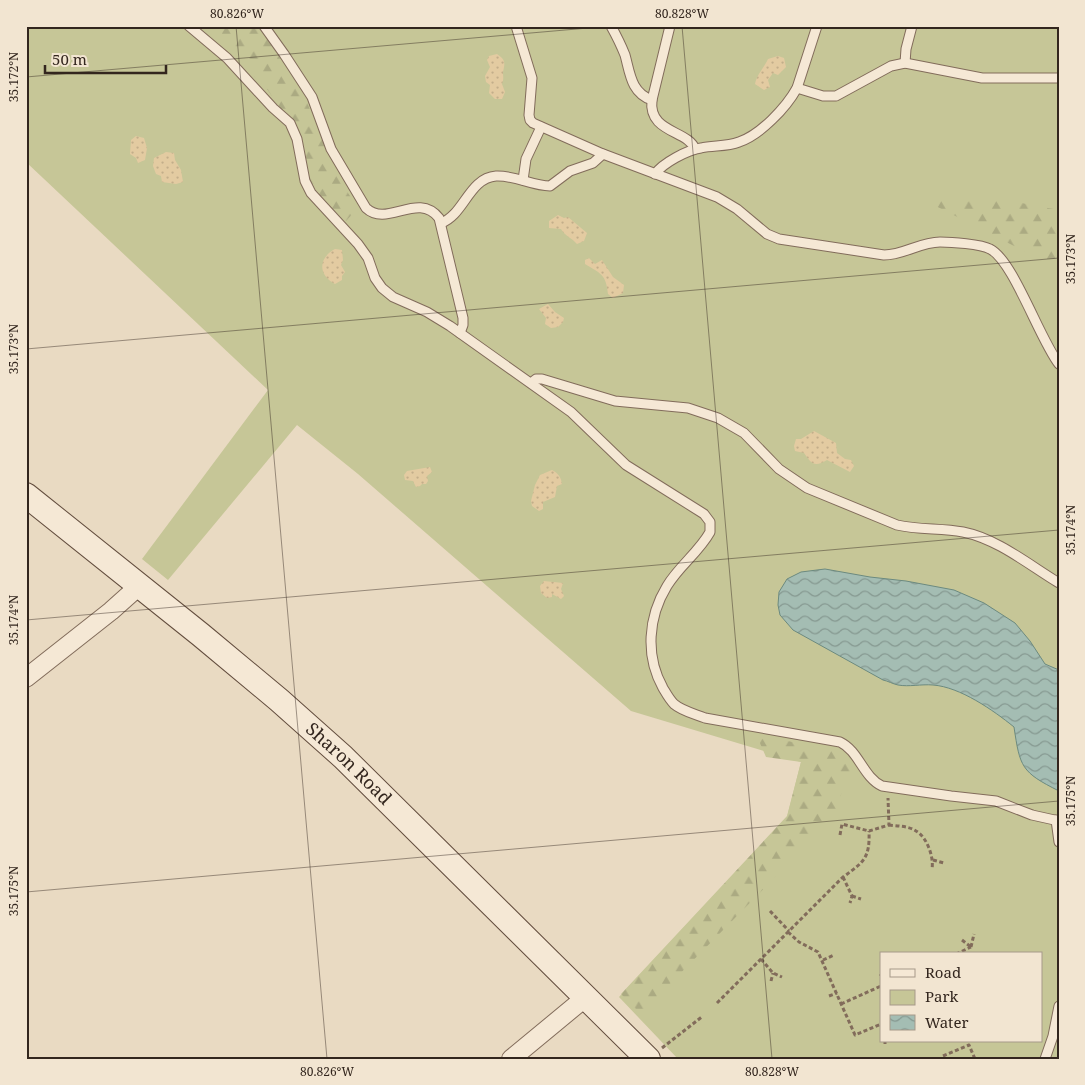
<svg xmlns="http://www.w3.org/2000/svg" width="1085" height="1085" font-family="'Noto Serif',serif">
<defs>
<pattern id="forest-firs" width="22" height="20" patternUnits="userSpaceOnUse" patternTransform="scale(1.25)"><rect width="22" height="20" fill="#c6c697"/><path d="M5 1l3.5 6h-7zM16 11l3.5 6h-7z" fill="#abaa82"/></pattern>
<pattern id="sand-dots" width="8" height="8" patternUnits="userSpaceOnUse" patternTransform="scale(1.25)"><rect width="8" height="8" fill="#e3cba1"/><path d="M2 2h.1M6 6h.1" fill="none" stroke="#c3ae8a" stroke-width="1.8" stroke-linecap="round"/></pattern>
<pattern id="water-waves" width="16" height="10" patternUnits="userSpaceOnUse" patternTransform="scale(1.25)"><rect width="16" height="10" fill="#a4bdb3"/><path d="M0 5q4-4 8 0t8 0" fill="none" stroke="#869991"/></pattern>
</defs>
<rect width="100%" height="100%" fill="#e9dac2"/>
<path fill="#c6c697" fill-rule="evenodd" d="M 26,26 L 1059,26 L 1059,1059 L 678,1059 L 619,997 L 787,817 L 801,762 L 631,711 L 358,474 L 297,425 L 168,580 L 142,559 L 268,390 L 26,162 ZM 881,954 L 1041,954 L 1041,1041 L 881,1041 Z"/>
<g fill="url(#forest-firs)">
<path d="M 201,26 L 258,26 L 299,84 L 342,184 L 358,208 L 346,221 L 322,199 L 309,179 L 304,146 L 286,116 L 267,89 Z"/>
<path d="M 926,201 L 1010,201 L 1059,210 L 1059,269 Z"/>
<path d="M 756,734 L 846,754 L 858,763 L 860,770 L 843,789 L 833,818 L 825,829 L 796,856 L 660,994 L 658,1002 L 644,1017 L 621,994 L 787,816 L 801,762 L 766,757 Z"/>
</g>
<g fill="url(#sand-dots)">
<path d="M 497,54 C 506,60 505,63 503,72 C 503,77 504,79 502,84 L 505,92 L 502,99 L 495,99 L 489,93 L 490,85 L 486,82 L 485,76 L 490,67 L 487,60 L 489,56 Z"/>
<path d="M 778,56 L 784,58 L 786,67 L 778,75 L 773,73 L 768,80 L 770,87 L 764,90 L 755,84 C 757,74 764,68 768,59 Z"/>
<path d="M 136,136 L 144,138 L 147,148 L 145,160 L 138,163 L 136,158 L 130,154 L 131,140 Z"/>
<path d="M 166,152 L 174,153 L 175,160 L 181,170 L 183,182 L 176,184 L 162,182 L 161,176 L 156,174 L 153,166 L 154,158 Z"/>
<path d="M 558,215 L 564,218 L 568,217 L 587,233 L 584,241 L 577,244 C 572,238 565,236 561,229 L 549,228 L 549,221 Z"/>
<path d="M 335,249 L 342,250 L 343,260 L 341,265 L 345,272 L 342,276 L 342,280 L 335,284 C 318,275 318,258 335,249 Z"/>
<path d="M 589,258 L 595,264 L 602,260 L 613,277 L 624,285 L 623,293 L 613,298 L 608,294 C 606,274 601,274 585,264 L 585,260 Z"/>
<path d="M 548,304 L 555,312 L 564,318 L 563,322 L 558,327 L 551,328 L 545,324 L 546,318 L 539,309 Z"/>
<path d="M 814,431 L 836,443 L 837,453 L 845,459 L 851,460 L 854,466 L 850,472 L 827,460 C 814,468 811,463 804,453 L 795,451 L 794,446 L 796,439 L 801,439 Z"/>
<path d="M 430,467 L 432,472 L 427,476 L 428,481 L 426,484 L 422,484 L 420,486 L 416,487 L 413,481 L 405,480 L 404,475 L 407,471 Z"/>
<path d="M 552,470 C 558,473 561,477 562,484 L 557,486 L 555,497 L 543,502 L 543,509 L 539,511 L 532,506 L 531,501 L 535,485 L 540,475 Z"/>
<path d="M 544,581 L 563,583 L 561,589 L 564,596 L 561,599 L 552,594 L 552,597 L 547,598 L 541,593 L 540,586 Z"/>
</g>
<path fill="url(#water-waves)" stroke="#6c8a7f" d="M 825,569 L 870,577 L 906,581 L 954,590 L 984,603 L 1015,623 L 1030,641 L 1045,664 L 1059,670 L 1059,791 C 1021,772 1020,767 1014,727 C 993,710 960,687 933,685 C 921,684 909,687 898,685 C 893,684 888,681 883,680 L 793,630 L 780,615 L 778,605 L 779,592 L 787,579 L 801,572 Z"/>
<g fill="none" stroke-linecap="round" stroke-linejoin="round">
<defs>
<g id="lane">
<path d="M 189,26 L 227,58 L 273,108 L 290,123 L 297,139 L 305,181 L 311,193 L 358,244 L 368,258 L 375,278 L 382,288 L 393,297 L 427,312 L 450,326 L 571,412 L 626,465 L 704,514 L 710,522 L 710,532 C 699,552 679,566 667,586 C 648,617 645,656 663,688 C 666,693 669,699 674,704 C 682,711 695,714 705,718 L 840,742 C 859,751 863,777 882,786 L 951,796 L 996,801 L 1032,815 L 1059,821"/>
<path d="M 264,26 L 284,54 L 312,97 L 331,149 L 366,208 C 387,228 418,191 439,218 L 463,318 L 463,325 L 460,333"/>
<path d="M 516,26 L 532,78 L 529,115 L 530,120 L 533,123 L 603,154 L 717,197 L 737,209 L 767,234 L 779,239 L 884,255 C 904,255 920,242 940,242 C 951,242 981,244 990,249 C 1013,260 1040,340 1059,364"/>
<path d="M 611,26 C 616,35 621,45 625,55 C 630,73 631,93 652,100"/>
<path d="M 670,26 L 652,100 C 648,133 688,130 695,149"/>
<path d="M 905,63 L 906,49 L 912,26"/>
<path d="M 797,88 L 823,96 L 836,96 L 891,66 L 905,63 L 982,78 L 1059,78"/>
<path d="M 655,174 C 663,163 687,150 701,148 C 713,145 726,147 739,142 C 760,135 786,108 797,88 L 817,26"/>
<path d="M 523,180 L 526,159 L 541,127"/>
<path d="M 441,223 C 464,215 469,178 496,176 C 515,175 532,186 550,186 L 570,171 L 593,163 L 603,154"/>
<path d="M 531,383 L 536,379 L 542,379 L 615,401 L 688,408 L 718,418 L 744,433 L 779,469 L 807,488 L 897,525 C 919,530 941,528 963,532 C 998,539 1029,565 1059,583"/>
<path d="M 1056,820 L 1059,842"/>
<path d="M 1045,1059 L 1053,1036 L 1059,1006"/>
</g>
<g id="street">
<path d="M 26,678 L 111,611 L 139,586"/>
<path d="M 511,1059 L 586,997"/>
</g>
<g id="secondary">
<path id="s1" d="M 26,495 L 201,635 L 279,700 L 343,757 L 648,1059"/>
</g>
</defs>
<use href="#lane" stroke="#826c5b" stroke-width="11"/>
<use href="#street" stroke="#826c5b" stroke-width="20"/>
<use href="#secondary" stroke="#634d3e" stroke-width="26"/>
<g stroke="#826c5b" stroke-width="3" stroke-dasharray="4 2.5" stroke-linecap="butt">
<path d="M 889,825 C 897,826 909,826 916,831 C 927,837 934,857 932,869"/>
<path d="M 840,835 L 842,824 L 869,831 L 889,825 L 888,798"/>
<path d="M 933,860 L 944,863"/>
<path d="M 843,877 L 852,896 L 850,903"/>
<path d="M 852,896 L 861,899"/>
<path d="M 770,911 L 789,931"/>
<path d="M 788,932 L 799,942 L 818,952 L 855,1035 L 881,1024"/>
<path d="M 962,940 L 971,947"/>
<path d="M 971,947 L 974,934"/>
<path d="M 932,954 L 932,952"/>
<path d="M 956,954 L 971,947"/>
<path d="M 761,959 L 773,973 L 782,977"/>
<path d="M 823,960 L 834,955"/>
<path d="M 880,974 L 881,975"/>
<path d="M 771,981 L 773,973"/>
<path d="M 829,996 L 837,993"/>
<path d="M 717,1003 L 843,877 C 864,862 870,858 869,831"/>
<path d="M 841,1004 L 881,986"/>
<path d="M 885,1044 L 885,1041"/>
<path d="M 662,1048 L 703,1016"/>
<path d="M 943,1056 L 969,1045 L 975,1059"/>
</g>
<use href="#lane" stroke="#f5e8d5" stroke-width="9"/>
<use href="#street" stroke="#f5e8d5" stroke-width="18"/>
<use href="#secondary" stroke="#f5e8d5" stroke-width="24"/>
</g>
<path fill="none" stroke="#33261e" stroke-width="1" stroke-opacity="0.45" d="M 236,26 L 327,1059M 682,26 L 772,1059M 26,77 L 611,26M 26,349 L 1059,258M 26,620 L 1059,530M 26,892 L 1059,801"/>
<g text-anchor="middle" stroke-width="4.5" stroke-linejoin="round" paint-order="stroke">
<g font-size="18" fill="#33261e" stroke="#f2e5d1">
<text dy="6" stroke="none"><textPath href="#s1" startOffset="420">Sharon Road</textPath></text>
</g>
</g>
<rect width="1085" height="1085" fill="none" stroke="#f2e5d1" stroke-width="55"/>
<rect x="880" y="952" width="162" height="90" fill="#f2e5d1" stroke="#a69989"/>
<rect x="890" y="969" width="25" height="8" fill="#f5e8d5" stroke="#a69989"/>
<text x="925" y="978" font-size="15" fill="#33261e">Road</text>
<rect x="890" y="990" width="25" height="15" fill="#c6c697" stroke="#a69989"/>
<text x="925" y="1002" font-size="15" fill="#33261e">Park</text>
<rect x="890" y="1015" width="25" height="15" fill="url(#water-waves)" stroke="#a69989"/>
<text x="925" y="1028" font-size="15" fill="#33261e">Water</text>
<path d="M45 65v8h121v-8" fill="none" stroke="#33261e" stroke-width="2.5"/>
<text x="52" y="65" font-size="15" fill="#33261e" stroke="#f2e5d1" stroke-width="4" paint-order="stroke">50 m</text>
<rect x="28" y="28" width="1030" height="1030" fill="none" stroke="#33261e" stroke-width="2"/>
<g font-size="12" text-anchor="middle" fill="#33261e">
<text x="237" y="18">80.826°W</text>
<text x="682" y="18">80.828°W</text>
<text transform="translate(14 77) rotate(-90)" y="4">35.172°N</text>
<text transform="translate(1071 259) rotate(-90)" y="4">35.173°N</text>
<text transform="translate(14 349) rotate(-90)" y="4">35.173°N</text>
<text transform="translate(1071 530) rotate(-90)" y="4">35.174°N</text>
<text transform="translate(14 620) rotate(-90)" y="4">35.174°N</text>
<text transform="translate(1071 801) rotate(-90)" y="4">35.175°N</text>
<text transform="translate(14 891) rotate(-90)" y="4">35.175°N</text>
<text x="327" y="1076">80.826°W</text>
<text x="772" y="1076">80.828°W</text>
</g>
</svg>
